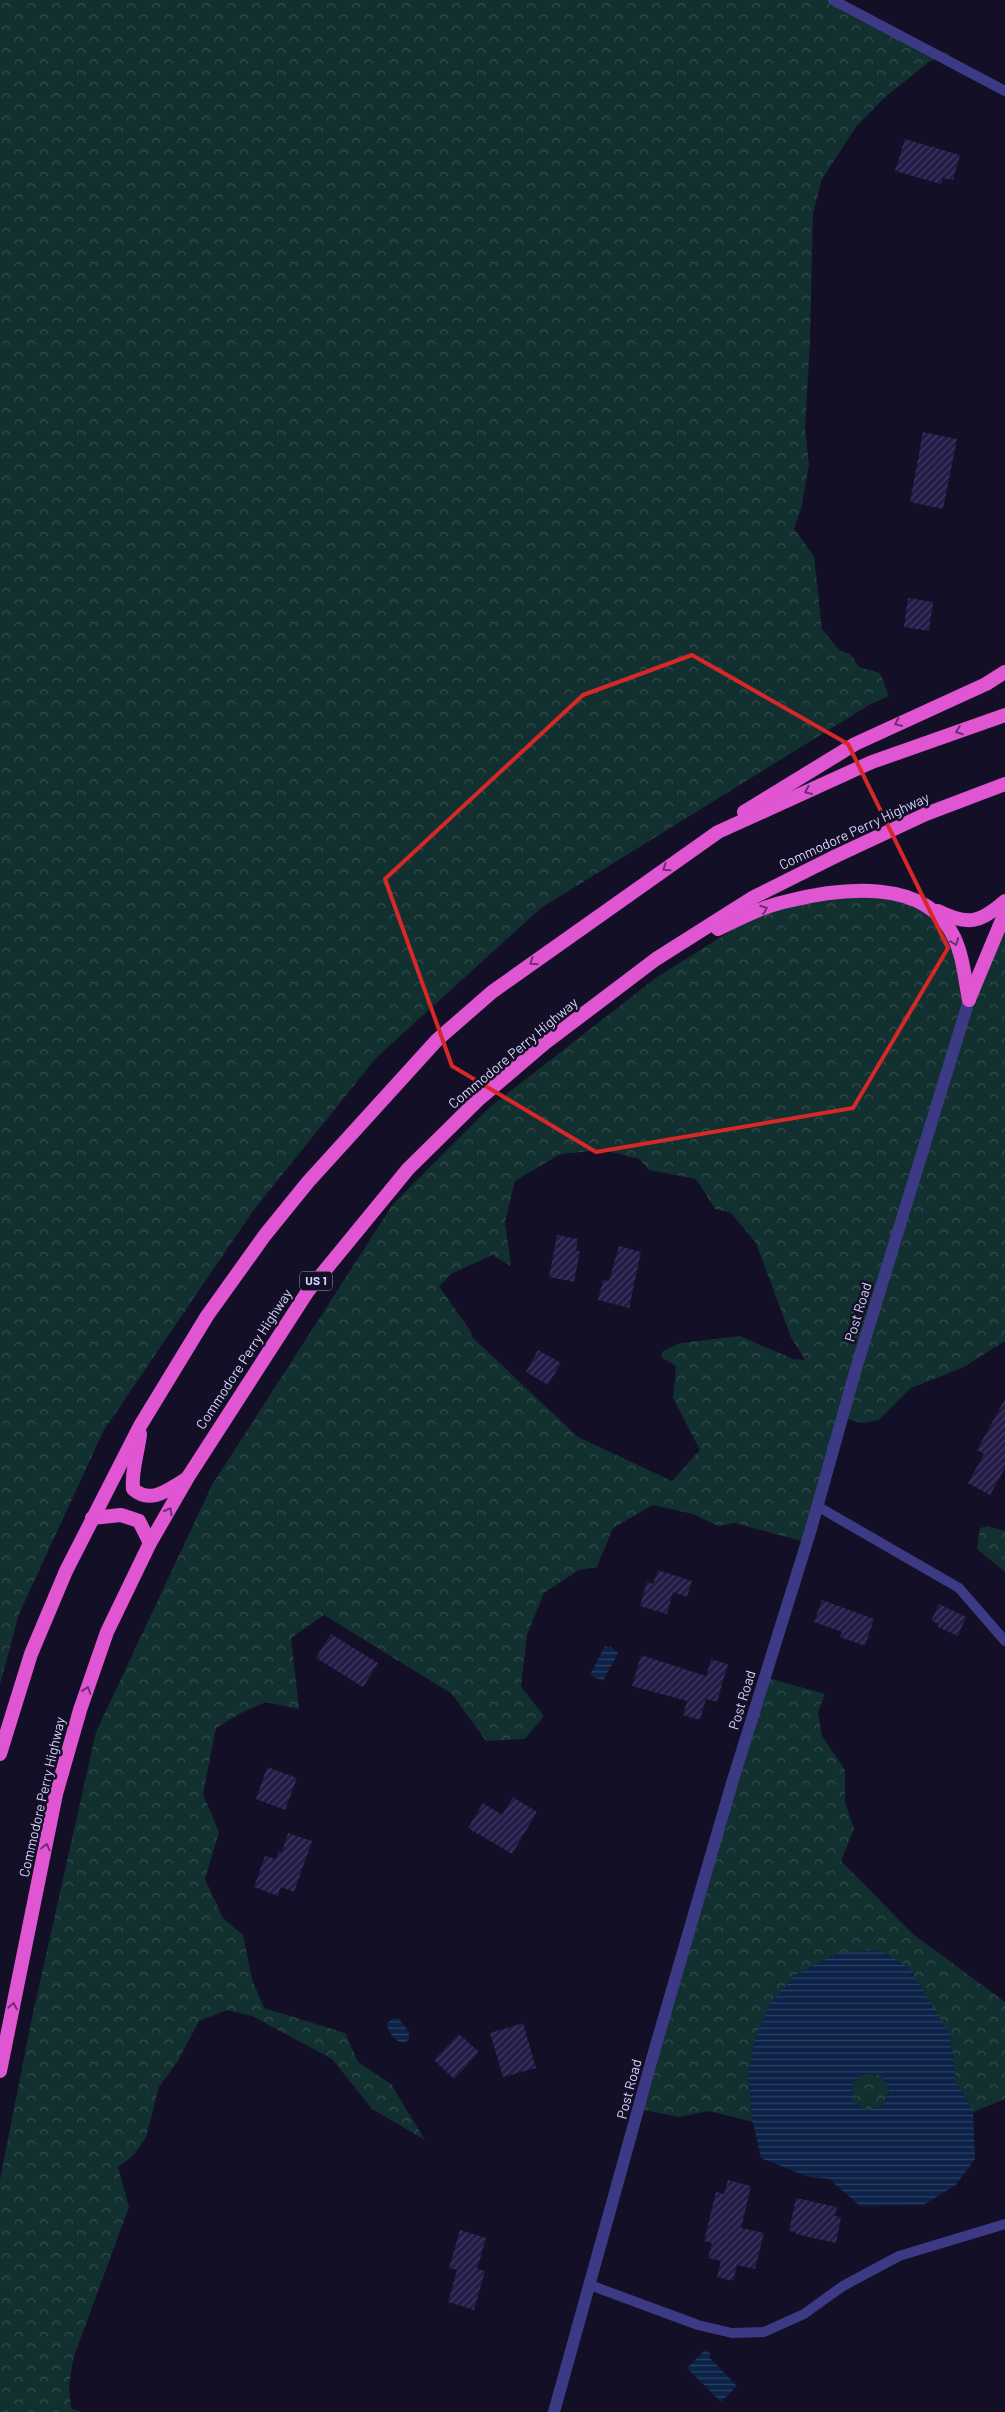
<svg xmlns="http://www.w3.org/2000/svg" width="1005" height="2412" font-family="Barlow,sans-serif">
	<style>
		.forest { fill: url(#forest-crowns); fill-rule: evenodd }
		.water { fill: url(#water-rules); fill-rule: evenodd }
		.building { fill: url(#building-hatch) }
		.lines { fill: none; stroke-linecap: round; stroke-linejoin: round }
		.service { stroke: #3d3a85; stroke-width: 10 }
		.tertiary { stroke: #3d3a85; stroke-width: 12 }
		.trunk { stroke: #e055d1; stroke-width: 14 }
		.oneway { stroke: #6f2e73 }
		.marked { fill: none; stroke: #d62828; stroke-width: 4; stroke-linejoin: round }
		.labels { text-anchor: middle; stroke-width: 5; stroke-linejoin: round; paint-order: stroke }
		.shield { fill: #130f26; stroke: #9e99be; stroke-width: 1 }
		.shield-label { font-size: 12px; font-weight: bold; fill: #d9d4ff }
		.street-label { font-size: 14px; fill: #d9d4ff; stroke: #130f26 }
	</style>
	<defs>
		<pattern id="forest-crowns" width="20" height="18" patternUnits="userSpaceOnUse" patternTransform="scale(1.25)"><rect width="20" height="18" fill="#12302f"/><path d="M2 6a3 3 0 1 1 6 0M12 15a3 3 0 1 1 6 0" fill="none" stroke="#344d4e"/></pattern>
		<pattern id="water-rules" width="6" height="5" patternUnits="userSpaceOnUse" patternTransform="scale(1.25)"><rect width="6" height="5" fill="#0c2248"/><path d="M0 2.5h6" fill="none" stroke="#2f4163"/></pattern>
		<pattern id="building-hatch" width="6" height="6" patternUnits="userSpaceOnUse" patternTransform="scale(1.25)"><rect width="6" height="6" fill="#241b47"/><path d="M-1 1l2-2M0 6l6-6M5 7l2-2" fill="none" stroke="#433b63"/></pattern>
	</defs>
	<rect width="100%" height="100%" fill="#130f26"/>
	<g class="forest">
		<polygon points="0,0 838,0 894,36 950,54 929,62 885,97 856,127 822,179 813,213 810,340 805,429 809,465 801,509 794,529 814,556 822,629 839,650 850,654 859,667 880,673 889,696 869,705 541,908 376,1058 253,1211 104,1430 19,1614 0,1684"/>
		<path d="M894 888 954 932 968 984 1005 905V1341L962 1368 911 1388 879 1420 862 1423 843 1418 805 1539 801 1541 735 1523 718 1526 693 1514 653 1505 613 1528 597 1567 579 1570 544 1593 527 1635 521 1687 544 1716 525 1739 486 1741 452 1694 324 1615 291 1638 299 1709 266 1702 241 1713 216 1728 203 1794 219 1832 205 1879 223 1918 243 1935 252 1979 264 2008 345 2033 358 2062 391 2084 425 2140 372 2109 332 2059 252 2016 227 2010 199 2021 178 2061 159 2087 146 2137 134 2155 118 2167 129 2207 74 2356 69 2384 71 2408 81 2412H0V2180L31 2022 96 1732 212 1485 393 1204 490 1107 657 977 772 905ZM603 1150 639 1159 649 1170 696 1179 715 1209 731 1213 756 1243 791 1337 805 1360 793 1359 740 1336 680 1343 663 1351 661 1357 676 1366 673 1398 700 1450 672 1481 578 1437 472 1337 471 1332 439 1286 451 1274 492 1255 511 1266 505 1222 515 1181 560 1154Z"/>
		<polygon points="988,1526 1005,1531 1005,1572 977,1549 980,1528"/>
		<polygon points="765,1677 825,1694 818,1712 822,1736 845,1770 845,1802 854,1829 841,1861 913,1934 1005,2002 1005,2099 973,2112 956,2082 950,2035 748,2076 753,2122 709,2111 679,2117 644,2110"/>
		<polygon points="864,2073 881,2075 889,2090 883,2105 867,2110 853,2101 852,2084"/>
	</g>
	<g class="water">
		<polygon points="605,1646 609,1648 610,1646 618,1653 603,1681 590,1675"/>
		<path d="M873 1950 884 1952 910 1969 950 2035 956 2082 973 2112 975 2159 956 2185 923 2205 860 2206 829 2179 809 2177 761 2158 753 2122 748 2076 755 2039 770 2003 795 1975 838 1953ZM864 2073 881 2075 889 2090 883 2105 867 2110 853 2101 852 2084Z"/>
		<path d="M393 2018 399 2019 409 2032V2039L404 2043C395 2042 388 2032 387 2024Z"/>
		<polygon points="706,2349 711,2355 709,2357 737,2386 721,2402 687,2368"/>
	</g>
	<g class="building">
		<polygon points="905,139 960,155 953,180 943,178 941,184 895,171"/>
		<polygon points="923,432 957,439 943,509 910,502"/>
		<polygon points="908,598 933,602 929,631 904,627"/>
		<polygon points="557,1235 578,1239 576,1251 580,1251 574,1282 549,1277"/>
		<polygon points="619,1246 641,1252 629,1308 598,1300 603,1280 609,1281"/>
		<polygon points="538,1350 561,1363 548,1385 526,1372"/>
		<polygon points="1005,1399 1005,1468 990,1495 968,1483 984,1454 977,1450"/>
		<polygon points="658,1570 692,1581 687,1597 673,1592 667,1614 640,1606 647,1582 653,1584"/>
		<polygon points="822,1600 874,1619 865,1646 840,1637 842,1632 814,1622"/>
		<polygon points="939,1604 966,1617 958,1636 938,1627 939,1624 931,1621"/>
		<polygon points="331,1634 378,1663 363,1687 316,1658"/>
		<polygon points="641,1655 706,1676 711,1659 728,1664 717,1702 706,1699 700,1720 683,1715 687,1701 632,1686"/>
		<polygon points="267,1767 297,1778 285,1810 256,1799"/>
		<polygon points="513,1797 537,1812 512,1854 468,1828 483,1803 502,1815"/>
		<polygon points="288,1833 312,1841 294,1892 281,1887 278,1896 254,1887 265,1856 276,1859 279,1851 282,1852"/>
		<polygon points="523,2023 536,2068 503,2077 490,2033"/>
		<polygon points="459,2034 479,2052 454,2079 434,2060"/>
		<polygon points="728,2180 751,2186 741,2228 764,2233 755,2269 737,2265 733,2281 717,2277 721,2261 708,2258 712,2243 704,2241 716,2192 724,2194"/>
		<polygon points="796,2198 837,2207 835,2216 841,2217 836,2243 796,2234 796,2232 789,2231"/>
		<polygon points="460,2230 486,2238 477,2269 485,2271 474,2310 448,2302 457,2270 449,2268"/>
	</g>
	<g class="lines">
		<g class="service">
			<polyline points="833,0 1005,91"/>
			<polyline points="817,1506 959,1588 1005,1641"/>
			<polyline points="590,2285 698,2325 732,2333 764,2332 804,2314 843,2286 899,2256 1005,2224"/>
		</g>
		<polyline class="tertiary" points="554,2412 654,2052 732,1783 811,1529 855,1372 969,1000"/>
		<g class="trunk">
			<polyline points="744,812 855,744 986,684 1005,672"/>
			<path d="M938 911C968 926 980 923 1005 901"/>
			<path d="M718 929C740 918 764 906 788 901 840 888 926 877 954 937 963 956 965 979 969 1000"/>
			<polyline points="969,999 1005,913"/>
			<path d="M140 1434C138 1453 131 1471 133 1489 151 1505 169 1489 186 1479"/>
			<polyline points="92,1518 121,1515 139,1521 150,1543"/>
			<polyline points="0,1754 31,1654 66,1571 140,1426 207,1316 265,1235 308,1182 437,1040 492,992 718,832 872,762 1005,715"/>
			<polyline points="0,2071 56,1794 80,1710 107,1632 150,1543 188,1477 308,1291 408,1169 478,1100 545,1043 656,959 754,897 836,856 926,814 1005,784"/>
		</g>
	</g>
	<defs><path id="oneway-chevron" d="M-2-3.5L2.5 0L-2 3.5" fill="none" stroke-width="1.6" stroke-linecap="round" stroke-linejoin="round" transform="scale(1.25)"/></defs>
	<g class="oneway">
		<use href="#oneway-chevron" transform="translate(898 723) rotate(155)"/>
		<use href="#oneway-chevron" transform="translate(959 731) rotate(160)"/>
		<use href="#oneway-chevron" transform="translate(808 791) rotate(156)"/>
		<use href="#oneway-chevron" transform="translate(666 868) rotate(145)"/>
		<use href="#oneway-chevron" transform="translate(764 909) rotate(-20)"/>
		<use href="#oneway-chevron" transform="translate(955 942) rotate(69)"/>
		<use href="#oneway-chevron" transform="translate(533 962) rotate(145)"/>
		<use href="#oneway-chevron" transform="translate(169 1511) rotate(-60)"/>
		<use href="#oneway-chevron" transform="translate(87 1690) rotate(-71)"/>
		<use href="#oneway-chevron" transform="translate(46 1847) rotate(-78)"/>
		<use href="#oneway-chevron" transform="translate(13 2006) rotate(-79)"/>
	</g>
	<path class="marked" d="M692 655 848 744 948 948 853 1108 596 1152 452 1066 385 879 583 695Z"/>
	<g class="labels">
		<rect class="shield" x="300" y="1271.5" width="32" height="19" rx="4"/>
		<g class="shield-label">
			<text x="316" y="1285">US 1</text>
		</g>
		<g class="street-label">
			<text transform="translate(854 831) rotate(-25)" y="5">Commodore Perry Highway</text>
			<text transform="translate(513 1053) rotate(-40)" y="5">Commodore Perry Highway</text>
			<text transform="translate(858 1312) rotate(-73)" y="5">Post Road</text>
			<text transform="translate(244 1359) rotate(-57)" y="5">Commodore Perry Highway</text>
			<text transform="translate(742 1700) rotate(-73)" y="5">Post Road</text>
			<text transform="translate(42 1797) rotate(-77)" y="5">Commodore Perry Highway</text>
			<text transform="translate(629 2089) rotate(-75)" y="5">Post Road</text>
		</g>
	</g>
</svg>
